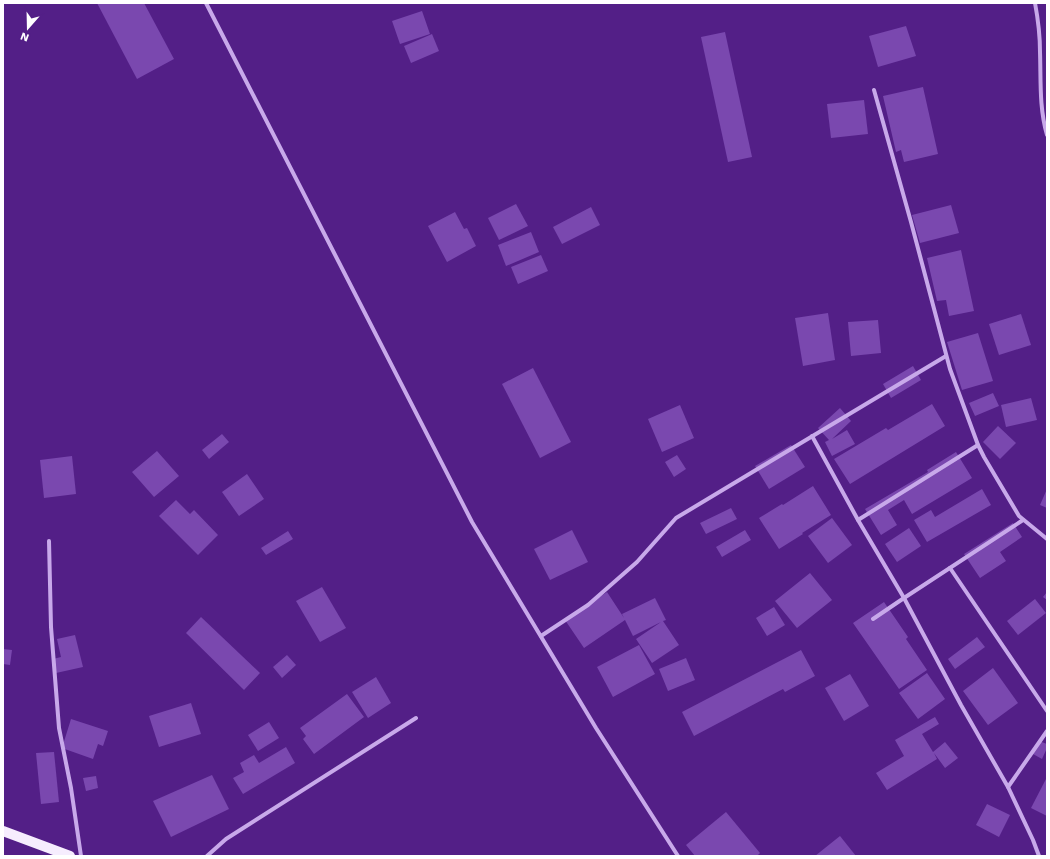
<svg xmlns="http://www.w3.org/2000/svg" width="1050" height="859" font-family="'Work Sans',sans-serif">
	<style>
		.building { fill: #7a48af }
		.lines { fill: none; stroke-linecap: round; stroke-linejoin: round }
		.street { stroke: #c8a9ea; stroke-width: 4 }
		.primary { stroke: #f6edfe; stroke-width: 10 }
	</style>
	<rect width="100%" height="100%" fill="#531f87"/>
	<g class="building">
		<polygon points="97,3 144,3 174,59 137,79"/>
		<polygon points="422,11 430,34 400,44 392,21"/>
		<polygon points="906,26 916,56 878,67 869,36"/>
		<polygon points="725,32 752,157 728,162 701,37"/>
		<polygon points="432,34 439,51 411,63 404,46"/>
		<polygon points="923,87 938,154 904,162 901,150 896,152 883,96"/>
		<polygon points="864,100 868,134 831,138 827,104"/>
		<polygon points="516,204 528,226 499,240 488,218"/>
		<polygon points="951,205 959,233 920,243 912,215"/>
		<polygon points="591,207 600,225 562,244 553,227"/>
		<polygon points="455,212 464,229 467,228 476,246 447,262 428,226"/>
		<polygon points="531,232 539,252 506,266 498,245"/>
		<polygon points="961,250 974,311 949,316 946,300 937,301 927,258"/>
		<polygon points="541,255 548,271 518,284 511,267"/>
		<polygon points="828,313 835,360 803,366 795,318"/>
		<polygon points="1021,314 1031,345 999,355 989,324"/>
		<polygon points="878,320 881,353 851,356 848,322"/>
		<polygon points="978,333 993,381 962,390 947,342"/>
		<polygon points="913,366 921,380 891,398 883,384"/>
		<polygon points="533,368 571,442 540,458 502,384"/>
		<polygon points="993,393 999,406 975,416 969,403"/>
		<polygon points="1031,398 1037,420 1006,427 1001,405"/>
		<polygon points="932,404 945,426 850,484 834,459 886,428 888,430"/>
		<polygon points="680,405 694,438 662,452 648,419"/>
		<polygon points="840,408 851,421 832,439 847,430 855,444 832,456 825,442 829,440 818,428"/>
		<polygon points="998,426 1016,443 1000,459 983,442"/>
		<polygon points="222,434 229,442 209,459 202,450"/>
		<polygon points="791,445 805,467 769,489 755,466"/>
		<polygon points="157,451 179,476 154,497 132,472"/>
		<polygon points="956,452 972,478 912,514 904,500 888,510 897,525 881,535 865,509 928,472 927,470"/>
		<polygon points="677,455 686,469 674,477 665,462"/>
		<polygon points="72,456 76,494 44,498 40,460"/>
		<polygon points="247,474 264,499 239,516 222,492"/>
		<polygon points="813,486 831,515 802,533 803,534 779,549 759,518 782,504 783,505"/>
		<polygon points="982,489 991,505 927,542 914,520 931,510 935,517"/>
		<polygon points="1047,489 1047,508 1040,505"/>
		<polygon points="176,500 190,514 194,510 218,535 198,555 159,516"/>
		<polygon points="731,508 737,519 706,534 700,523"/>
		<polygon points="832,518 852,545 828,563 808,536"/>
		<polygon points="1013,523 1022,537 1000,552 1006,561 980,578 964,554"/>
		<polygon points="909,528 921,546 897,562 885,544"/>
		<polygon points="572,530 588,562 550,580 534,549"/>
		<polygon points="745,530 751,540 722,557 716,547"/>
		<polygon points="288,531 293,539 266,555 261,548"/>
		<polygon points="810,573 832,600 797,628 775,601"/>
		<polygon points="322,587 346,628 320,642 296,601"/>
		<polygon points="607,592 624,618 622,614 655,598 666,620 663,621 679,645 652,663 636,639 661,622 633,636 625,620 584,648 565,620"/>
		<polygon points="1047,592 1047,600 1043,597"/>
		<polygon points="1035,599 1046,613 1018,635 1007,621"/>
		<polygon points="884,602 908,637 906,639 927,670 899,689 853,623"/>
		<polygon points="774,607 785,625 767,636 756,618"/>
		<polygon points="201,617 260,673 244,690 186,633"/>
		<polygon points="75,635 83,667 56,673 53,659 61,657 57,639"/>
		<polygon points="977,637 985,647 955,669 948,659"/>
		<polygon points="639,645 655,674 613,697 597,667"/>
		<polygon points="3,649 12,650 10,665 3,664"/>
		<polygon points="801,650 815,676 785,692 783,689 694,736 682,712"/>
		<polygon points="287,655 296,665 282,678 273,667"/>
		<polygon points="686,658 695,680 668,691 659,669"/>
		<polygon points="993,668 1018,703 988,725 963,691"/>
		<polygon points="927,673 945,699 918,719 899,693"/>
		<polygon points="850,674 869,706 844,721 825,688"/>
		<polygon points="376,677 391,703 368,718 352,692"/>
		<polygon points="347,694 364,717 314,754 303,739 306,736 300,728"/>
		<polygon points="191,703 201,734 159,747 149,716"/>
		<polygon points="935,717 939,724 922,734 933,752 945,742 958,758 945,768 934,753 937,759 887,790 876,773 904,756 895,740"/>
		<polygon points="71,719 108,731 103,746 98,744 93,759 62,748"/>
		<polygon points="269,722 279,738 258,751 248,735"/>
		<polygon points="1039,741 1047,744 1047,748 1042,759 1033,754"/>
		<polygon points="286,747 295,763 243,794 233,778 244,772 240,763 254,755 259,763"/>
		<polygon points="54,752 59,802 41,804 36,753"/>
		<polygon points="212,775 229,809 171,837 153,801"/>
		<polygon points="96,776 98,788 86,791 83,778"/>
		<polygon points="1046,779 1047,779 1047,816 1031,808"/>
		<polygon points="987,804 1010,815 999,837 976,825"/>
		<polygon points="726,812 760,853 757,856 695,856 686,845"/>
		<polygon points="840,836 856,856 815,856"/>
	</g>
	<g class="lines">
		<g class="street">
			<polyline points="206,3 472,522 596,728 678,856"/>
			<path d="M1035 3C1038 19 1040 36 1040 52 1041 81 1039 107 1047 135"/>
			<polyline points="874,90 911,222 950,369 978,445 984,457 1019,516 1047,539"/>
			<polyline points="812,436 858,520 904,598 961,705 1008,787 1033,840 1039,856"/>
			<polyline points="858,520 978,445"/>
			<polyline points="49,541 51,627 59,728 71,788 81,856"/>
			<polyline points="950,568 1047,711"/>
			<polyline points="873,619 904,598 1023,520"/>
			<polyline points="541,636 588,605 637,562 676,518 946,356"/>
			<polyline points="1008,787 1047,731"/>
			<polyline points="207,856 226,839 416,718"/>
		</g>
		<polyline class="primary" points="3,831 70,856"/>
	</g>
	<rect width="1050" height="859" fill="none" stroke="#ffffff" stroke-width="8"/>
	<g transform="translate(28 28) rotate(200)" stroke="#531f87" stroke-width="3" paint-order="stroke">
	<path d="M0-3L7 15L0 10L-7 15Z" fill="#ffffff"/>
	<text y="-6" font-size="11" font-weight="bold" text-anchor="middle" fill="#ffffff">N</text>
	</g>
</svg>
